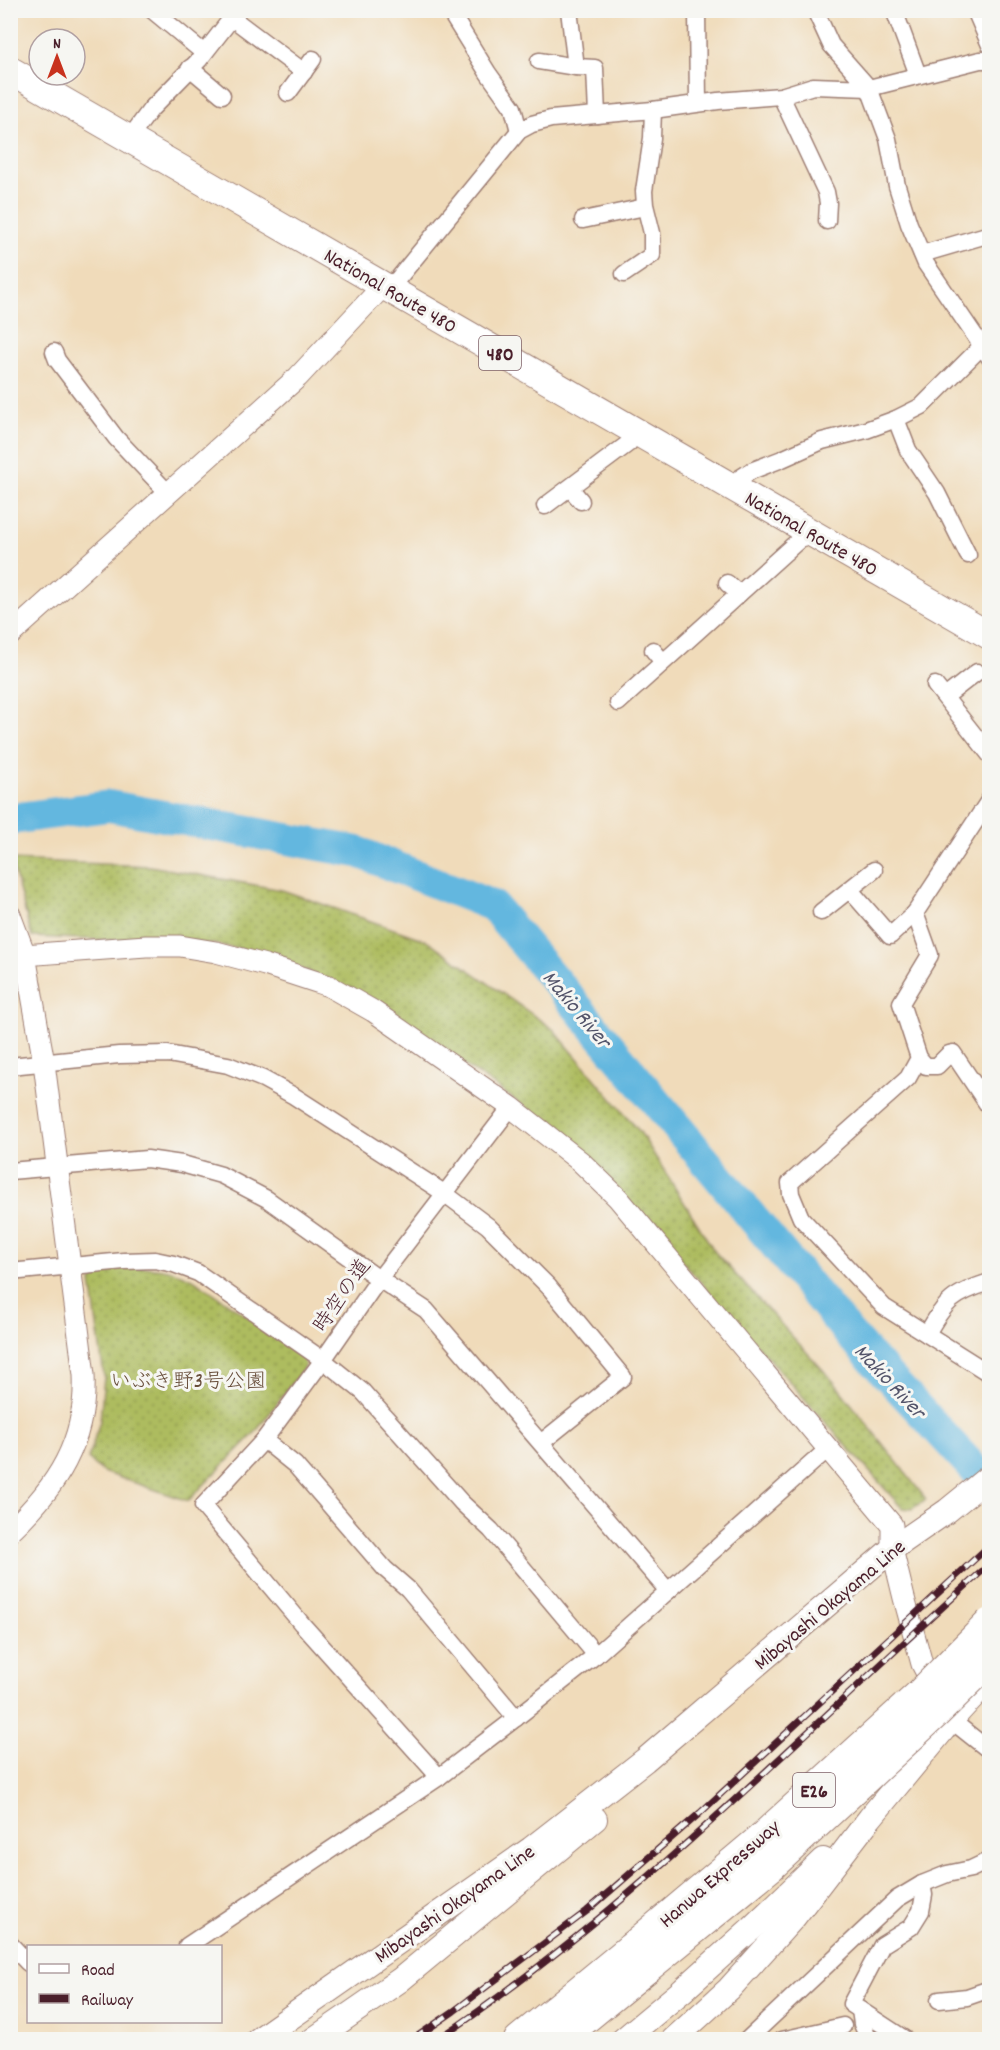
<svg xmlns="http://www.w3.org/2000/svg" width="1000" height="2050" font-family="Dekko,'Klee One',sans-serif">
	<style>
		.grass { fill: url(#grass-dots); stroke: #7c6e45; stroke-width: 1.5 }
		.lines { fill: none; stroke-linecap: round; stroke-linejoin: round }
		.river { stroke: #64b7df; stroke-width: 32 }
		.minor-casing { stroke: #9d7d72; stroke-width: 19 }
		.tertiary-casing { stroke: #9d7d72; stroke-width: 23 }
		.secondary-casing { stroke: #9d7d72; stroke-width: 26 }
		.trunk-casing { stroke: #9d7d72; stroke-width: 29 }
		.motorway-casing { stroke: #9d7d72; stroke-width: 32 }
		.minor { stroke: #fff; stroke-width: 16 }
		.tertiary { stroke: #fff; stroke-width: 21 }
		.secondary { stroke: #fff; stroke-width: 24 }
		.trunk { stroke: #fff; stroke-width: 27 }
		.motorway { stroke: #fff; stroke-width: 30 }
		.rail-casing { stroke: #4a1f2b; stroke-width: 7 }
		.rail { stroke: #f6f6f2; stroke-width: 4.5; stroke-dasharray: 14; stroke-linecap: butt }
		.motorway-bridge-casing { stroke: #9d7d72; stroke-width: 32; stroke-linecap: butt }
		.motorway-bridge { stroke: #fff; stroke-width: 30 }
		.labels { text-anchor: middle; stroke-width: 6; stroke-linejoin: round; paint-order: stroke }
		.shield { fill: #f6f6f2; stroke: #7e6067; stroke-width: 1.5 }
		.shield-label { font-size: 20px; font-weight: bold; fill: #4a1f2b }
		.street-label { font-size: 21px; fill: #4a1f2b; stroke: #f6f6f2 }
		.park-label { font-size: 21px; fill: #684e3b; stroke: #f6f6f2 }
		.water-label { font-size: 22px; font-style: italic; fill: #53546a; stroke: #f6f6f2 }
	</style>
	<defs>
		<pattern id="grass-dots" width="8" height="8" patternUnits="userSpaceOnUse" patternTransform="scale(1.5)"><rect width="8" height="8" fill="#adbc5f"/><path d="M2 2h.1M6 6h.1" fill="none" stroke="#8f984f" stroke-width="1.8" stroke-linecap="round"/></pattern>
	</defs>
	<rect width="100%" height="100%" fill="#f6f6f2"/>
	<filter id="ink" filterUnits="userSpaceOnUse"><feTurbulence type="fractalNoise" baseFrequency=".0167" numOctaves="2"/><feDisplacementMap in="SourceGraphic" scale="12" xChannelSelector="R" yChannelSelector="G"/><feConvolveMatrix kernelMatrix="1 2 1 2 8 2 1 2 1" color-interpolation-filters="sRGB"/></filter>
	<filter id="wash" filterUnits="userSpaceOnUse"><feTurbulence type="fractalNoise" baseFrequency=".008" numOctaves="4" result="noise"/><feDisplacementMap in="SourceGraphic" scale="24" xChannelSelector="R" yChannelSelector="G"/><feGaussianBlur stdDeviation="1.35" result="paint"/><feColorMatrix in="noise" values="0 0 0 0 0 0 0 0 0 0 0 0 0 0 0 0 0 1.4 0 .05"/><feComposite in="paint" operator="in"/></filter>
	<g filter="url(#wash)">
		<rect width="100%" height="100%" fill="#f0dbba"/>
		<g class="grass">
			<polygon points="11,860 150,866 282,890 428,941 553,1029 640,1132 715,1252 834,1382 926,1499 912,1509 902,1508 622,1194 560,1131 453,1057 353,993 275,956 214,944 32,937"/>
			<path d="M137 1267C158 1267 174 1270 193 1279L304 1356 305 1366 254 1434 188 1501 103 1472 88 1459 100 1421 104 1377 91 1282 99 1271Z"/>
		</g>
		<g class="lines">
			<polyline class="river" points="10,819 109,806 358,852 493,906 851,1336 990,1486"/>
		</g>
	</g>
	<g filter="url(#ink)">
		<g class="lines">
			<g class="minor-casing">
				<g id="minor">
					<polyline points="152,10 204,53"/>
					<polyline points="449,10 488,73 513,108 519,131"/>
					<polyline points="569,10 576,67"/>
					<polyline points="697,10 698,103"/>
					<polyline points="815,10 831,45 869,88 888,139 897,186 909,224 926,264 990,358"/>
					<polyline points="894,10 918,75"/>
					<polyline points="975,10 990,45"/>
					<polyline points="232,18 304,72"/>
					<polyline points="539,61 576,67 595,68 597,115"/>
					<polyline points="190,68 222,95"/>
					<polyline points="288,93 313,59"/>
					<polyline points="781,96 826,192 828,203 827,221"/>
					<polyline points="129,139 151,109 199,60 238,10"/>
					<polyline points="583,220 645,207"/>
					<polyline points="922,254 990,234"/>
					<polyline points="624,274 652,255 652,233 645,205 644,191 652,138 653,110"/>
					<polyline points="383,286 397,280 519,131 532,124 551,119 653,110 718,101 781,96 813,86 869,88 980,60 990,60"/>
					<polyline points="54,352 57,360 116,438 169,494"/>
					<polyline points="896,419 908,450 937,493 968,555"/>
					<polyline points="729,485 751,471 782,459 822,441 866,430 896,419 922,406 989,339"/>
					<polyline points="570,488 581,501"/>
					<polyline points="545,506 629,443 636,432"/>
					<polyline points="727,583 739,594"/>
					<polyline points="653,650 663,662"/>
					<polyline points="935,685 990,755"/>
					<polyline points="945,697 977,672"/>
					<polyline points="618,703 799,540 806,530"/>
					<polyline points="990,799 915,913 930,955 901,1003 919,1058 908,1078 790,1183 791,1194 801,1218 884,1307 990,1374"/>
					<polyline points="850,890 890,936 915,913"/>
					<polyline points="821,912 874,870"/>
					<polyline points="919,1058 926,1066 937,1066 949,1054 953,1053 990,1108"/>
					<polyline points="10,1066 119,1055 168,1054 228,1065 263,1079 294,1096 444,1193 488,1226 549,1287 623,1377 542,1442"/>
					<polyline points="10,1171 147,1159 182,1164 221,1175 267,1199 379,1279 426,1310 668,1591"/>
					<polyline points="10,1272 124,1261 155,1260 174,1264 198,1273 323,1360 363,1392 462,1503 491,1530 596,1655"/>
					<path d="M927 1334C945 1301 954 1293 990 1282"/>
					<polyline points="264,1440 295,1465 385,1569 408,1589 516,1718"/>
					<polyline points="951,1720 990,1751"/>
					<polyline points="439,1777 302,1624 203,1506 264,1440 323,1360 379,1279 511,1107"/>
					<polyline points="10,1944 28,1963"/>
					<polyline points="187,1946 439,1777 516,1718 596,1655 829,1448"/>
					<polyline points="939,2000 967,1997 990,1989"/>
					<polyline points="860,2010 862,2024 869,2040"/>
					<polyline points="747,2040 897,1899 922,1884 947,1874 971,1869 990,1860"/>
					<polyline points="782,2040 843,2026"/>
					<polyline points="906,2040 851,2004 882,1945 911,1927 921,1911 924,1895 922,1884"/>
				</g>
			</g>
			<g class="tertiary-casing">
				<g id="tertiary">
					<polyline points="10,635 298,377 383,286"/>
					<path d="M10 915 25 955 44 1063 84 1375C87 1441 57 1487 10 1531"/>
					<polyline points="10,956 146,946 180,946 216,952 265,965 329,986 373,1011 511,1107 581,1162 618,1198 892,1525 892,1549 904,1598 922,1664 937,1693"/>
				</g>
			</g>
			<g class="secondary-casing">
				<g id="secondary">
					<polyline points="258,2040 531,1849 645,1760 892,1549 947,1511 990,1476"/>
					<polyline points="313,2040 400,1980 595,1819"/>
					<polyline points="623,2040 682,1991 752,1928 823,1860"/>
					<polyline points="673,2040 729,1989 794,1917 870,1818 951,1720 976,1693"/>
				</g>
			</g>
			<g class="trunk-casing">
				<polyline id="trunk" points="10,70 990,636"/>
			</g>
			<g class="motorway-casing">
				<g id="motorway">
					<polyline points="519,2040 631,1948"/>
					<polyline points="559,2040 647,1968"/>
				</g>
			</g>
			<use href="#minor" class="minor"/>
			<use href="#tertiary" class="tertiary"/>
			<use href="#secondary" class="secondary"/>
			<use href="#trunk" class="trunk"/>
			<use href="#motorway" class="motorway"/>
			<g class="rail-casing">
				<g id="rail">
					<polyline points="412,2040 454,2011 587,1911 700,1813 990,1545"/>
					<path d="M437 2040C640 1904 809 1726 990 1564"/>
				</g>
			</g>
			<use href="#rail" class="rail"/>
			<g class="motorway-bridge-casing">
				<g id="motorway-bridge">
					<polyline points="631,1948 757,1842 921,1693 990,1623"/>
					<polyline points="647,1968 770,1867 936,1713 990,1660"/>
				</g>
			</g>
			<use href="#motorway-bridge" class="motorway-bridge"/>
		</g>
	</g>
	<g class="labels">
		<g class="shield">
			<rect x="479" y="336" width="42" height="34" rx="4.5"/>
			<rect x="793" y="1773" width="42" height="34" rx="4.5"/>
		</g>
		<g class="shield-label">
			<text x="500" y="360">480</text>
			<text x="814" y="1797">E26</text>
		</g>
		<g class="street-label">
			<text transform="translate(391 290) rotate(30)" y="7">National Route 480</text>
			<text transform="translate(812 533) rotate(30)" y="7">National Route 480</text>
			<text transform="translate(341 1295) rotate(-55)" y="7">時空の道</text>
			<text transform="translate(829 1604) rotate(-40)" y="7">Mibayashi Okayama Line</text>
			<text transform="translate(719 1873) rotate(-41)" y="7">Hanwa Expressway</text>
			<text transform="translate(454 1903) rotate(-35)" y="7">Mibayashi Okayama Line</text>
		</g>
		<g class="park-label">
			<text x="188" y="1387">いぶき野3号公園</text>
		</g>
		<g class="water-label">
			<text transform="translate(578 1008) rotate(50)" y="8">Makio River</text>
			<text transform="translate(891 1380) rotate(47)" y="8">Makio River</text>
		</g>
	</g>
	<rect width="1000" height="2050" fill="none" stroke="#f6f6f2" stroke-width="36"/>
	<rect x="27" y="1945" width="195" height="78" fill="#f6f6f2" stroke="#b1a0a2" stroke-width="1.5"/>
	<rect x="39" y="1964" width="30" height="9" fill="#ffffff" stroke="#b1a0a2" stroke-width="1.5"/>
	<text x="81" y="1975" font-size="18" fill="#4a1f2b">Road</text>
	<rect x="39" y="1994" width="30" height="9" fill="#4a1f2b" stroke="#b1a0a2" stroke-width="1.5"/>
	<text x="81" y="2005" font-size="18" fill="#4a1f2b">Railway</text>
	<g transform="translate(57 57)"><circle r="28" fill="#f6f6f2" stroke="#b1a0a2" stroke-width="1.5"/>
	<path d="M0-4.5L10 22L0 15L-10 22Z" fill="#c8321e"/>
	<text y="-9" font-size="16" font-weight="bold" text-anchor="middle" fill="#4a1f2b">N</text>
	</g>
</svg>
